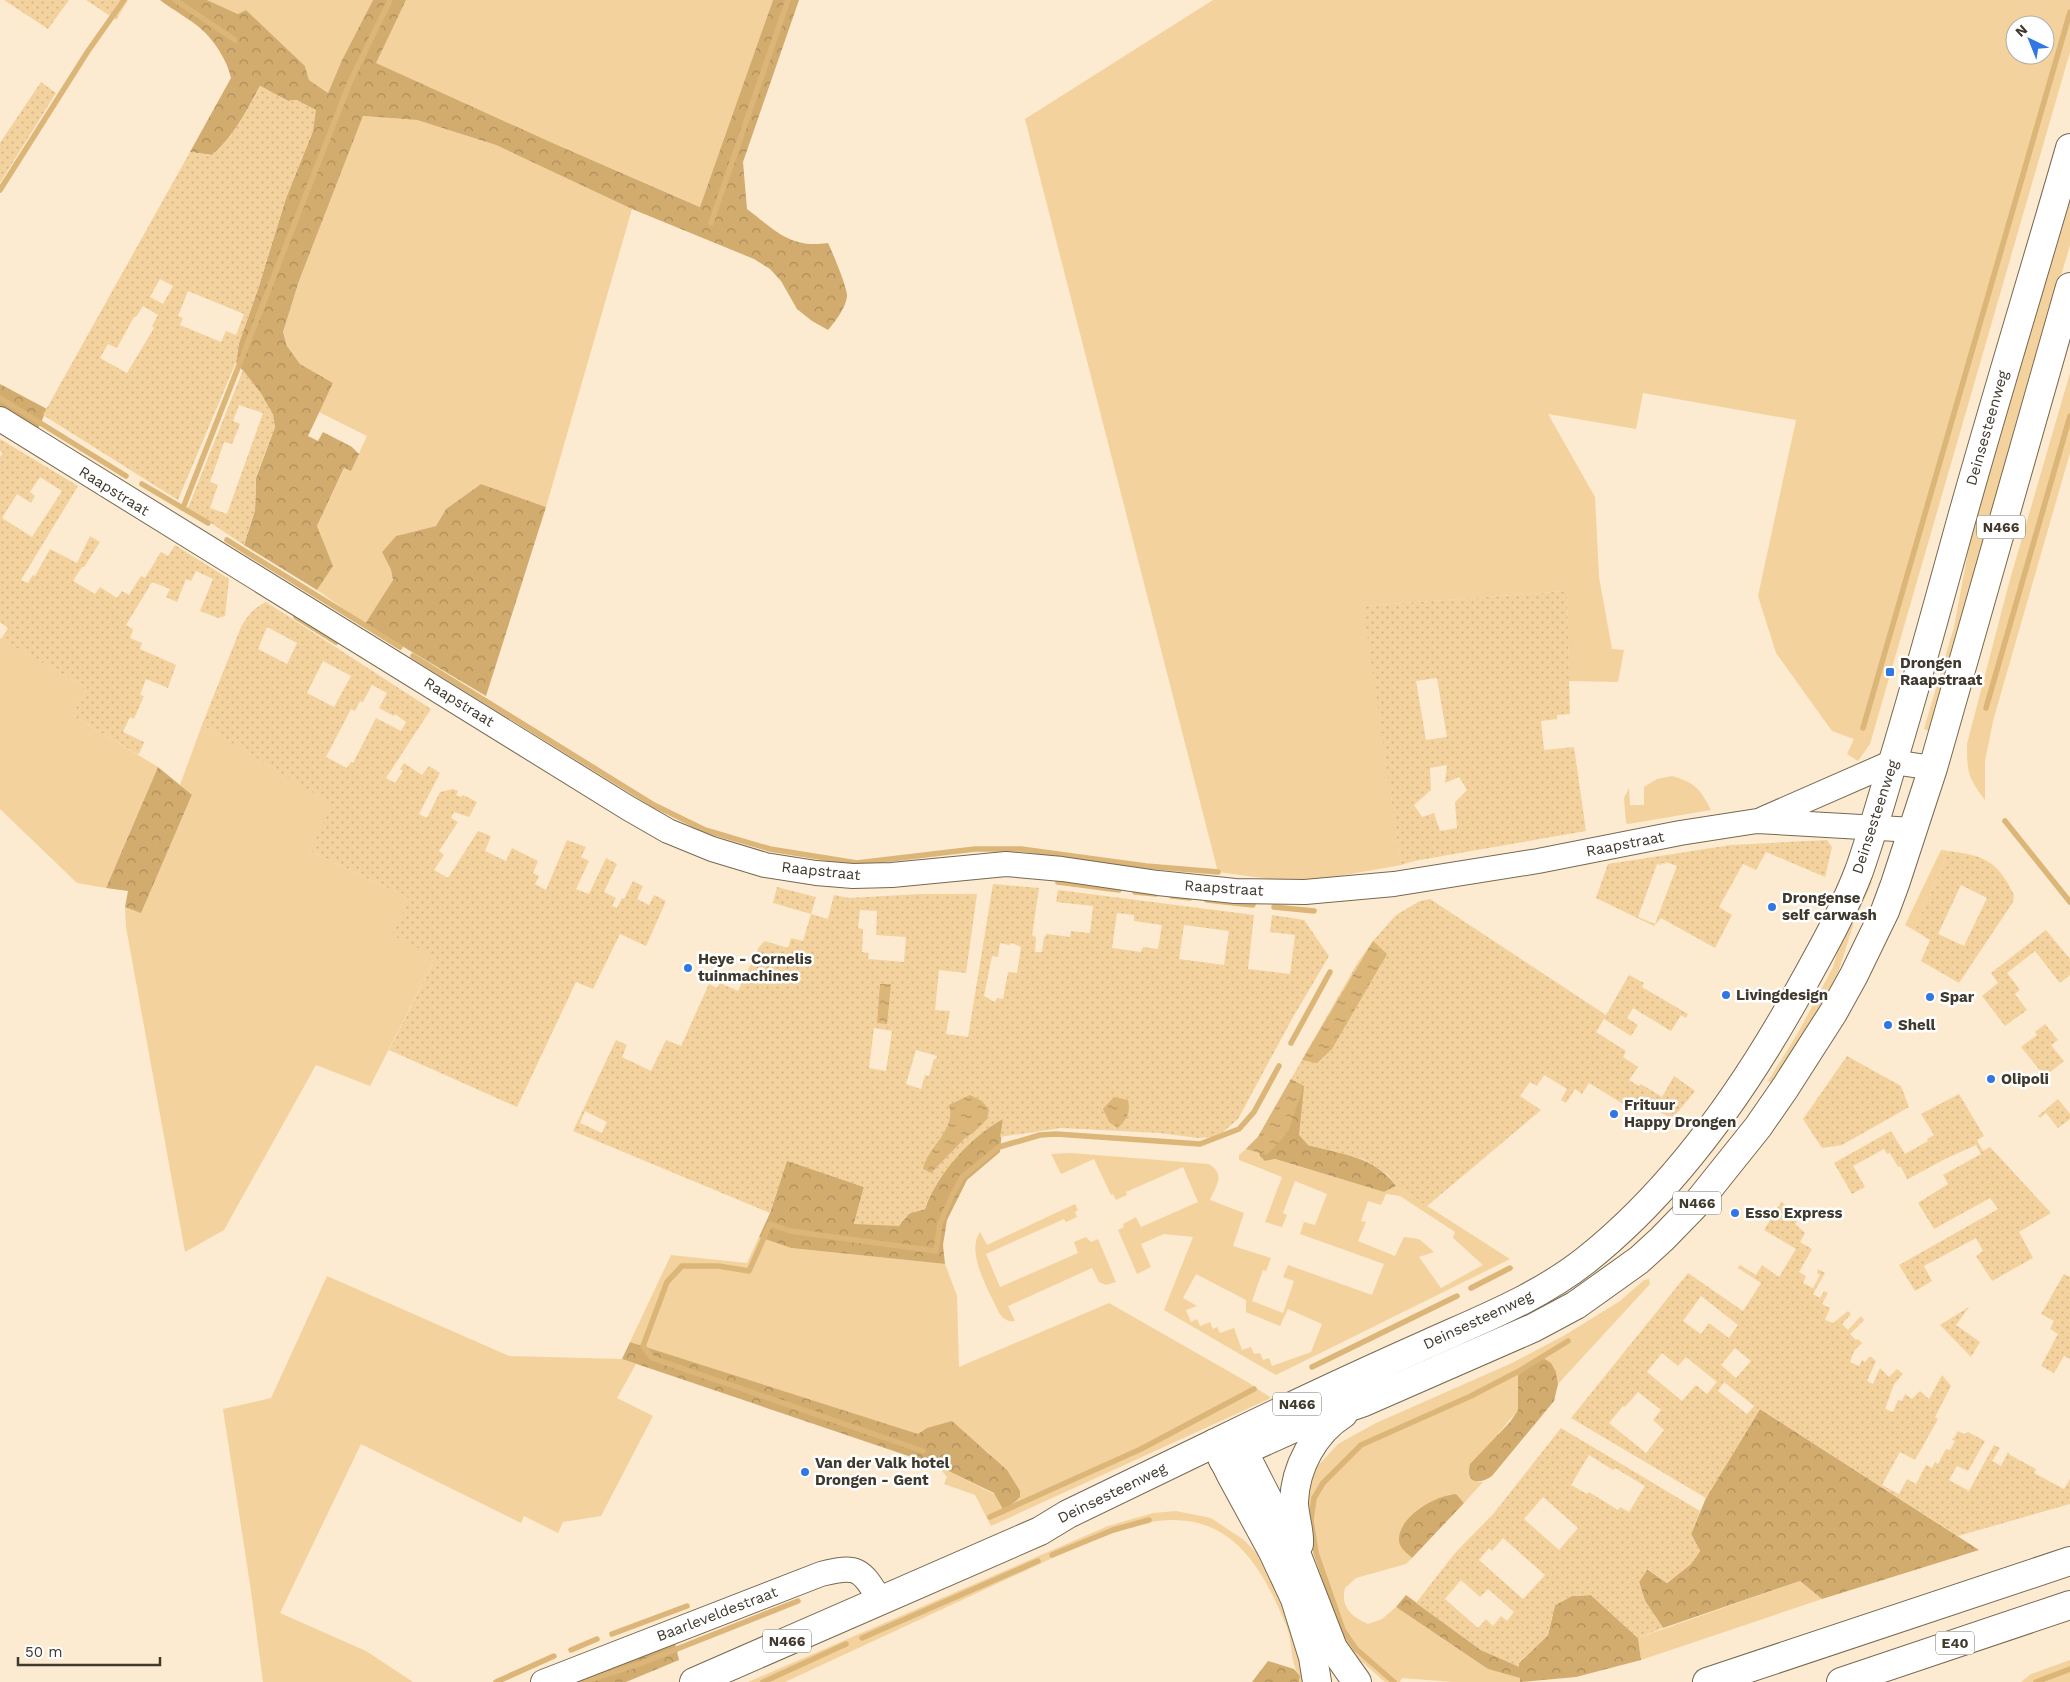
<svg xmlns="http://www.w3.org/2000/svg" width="2070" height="1682" font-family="'Work Sans',sans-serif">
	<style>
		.grass { fill: #f3d29e; fill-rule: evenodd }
		.forest { fill: url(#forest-crowns) }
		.park { fill: url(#park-dots); fill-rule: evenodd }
		.water { fill: url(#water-ripples) }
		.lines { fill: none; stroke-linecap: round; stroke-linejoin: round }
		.stream { stroke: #dcb578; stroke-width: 5.5 }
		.secondary-casing { stroke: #776850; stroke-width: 26 }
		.primary-casing { stroke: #776850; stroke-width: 30 }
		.highway-casing { stroke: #776850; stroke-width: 30 }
		.secondary { stroke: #fff; stroke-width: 24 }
		.primary { stroke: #fff; stroke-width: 28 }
		.highway { stroke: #fff; stroke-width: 28 }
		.poi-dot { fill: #3077e4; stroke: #fff; stroke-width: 2 }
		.labels { text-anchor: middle; stroke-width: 5; stroke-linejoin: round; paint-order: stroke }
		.shield { fill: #fff; stroke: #79746d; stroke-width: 1 }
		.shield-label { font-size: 14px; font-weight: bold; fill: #3f392e }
		.street-label { font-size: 15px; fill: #3f392e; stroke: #fff }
		.poi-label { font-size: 15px; font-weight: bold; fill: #3f392e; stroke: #fff; text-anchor: start }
	</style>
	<defs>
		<pattern id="forest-crowns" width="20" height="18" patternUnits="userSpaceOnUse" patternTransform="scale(1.25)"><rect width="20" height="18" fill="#d2ac6e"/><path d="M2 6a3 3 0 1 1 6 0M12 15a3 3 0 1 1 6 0" fill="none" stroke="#ac8d5b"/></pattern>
		<pattern id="park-dots" width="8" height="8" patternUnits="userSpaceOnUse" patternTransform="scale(1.25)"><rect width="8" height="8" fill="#f3d29e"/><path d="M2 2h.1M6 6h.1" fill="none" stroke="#d1b588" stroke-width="1.8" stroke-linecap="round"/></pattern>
		<pattern id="water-ripples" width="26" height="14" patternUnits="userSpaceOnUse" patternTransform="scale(1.25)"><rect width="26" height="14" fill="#dcb578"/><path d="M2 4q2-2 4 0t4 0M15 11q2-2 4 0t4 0" fill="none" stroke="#b49463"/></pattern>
	</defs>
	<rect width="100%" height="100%" fill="#fcebd0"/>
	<g class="grass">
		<polygon points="207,0 373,0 342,60 328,93 309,80 305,66 246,10 238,14"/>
		<polygon points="406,0 773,0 701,207 555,144 375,63"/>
		<path d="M1213 0H2070V52L1870 744 1858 761 1847 754 1854 739 1832 731 1776 653 1758 596 1796 420 1643 393 1636 429 1548 414 1595 497 1599 577 1612 649 1624 650 1618 682 1569 681 1567 591 1364 606 1401 865 1317 880 1286 881 1218 872 1025 119ZM2015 25H2045V55H2015Z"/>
		<polygon points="363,116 417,120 496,145 632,209 546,507 481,484 446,509 436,526 396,536 382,552 391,570 393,580 365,624 317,590 332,566 317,526 345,467 351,470 367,436 319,412 333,383 300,364 287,346 283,332 299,281"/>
		<polygon points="2070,181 2070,245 1929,731 1924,729 1954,627 1975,515"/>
		<path d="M2070 373V453L1993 721 1985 761V800C1968 777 1967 773 1967 744L2009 583Z"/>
		<polygon points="0,638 87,688 72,715 158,767 106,888 77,883 0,809"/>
		<polygon points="202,725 333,804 310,851 410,899 436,957 370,1086 316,1065 224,1230 185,1252 126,927 125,907 141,912 192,796 180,785"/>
		<path d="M1672 776C1696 783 1700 789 1711 810L1628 824 1626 823 1624 798 1629 788 1630 805H1644V787L1657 779Z"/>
		<polygon points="1941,850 1949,851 1914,930 1905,925"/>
		<polygon points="1866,879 1872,882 1854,922 1839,970 1826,997 1773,1084 1768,1081 1798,1033 1833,967 1842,935"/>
		<path d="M1259 1148 1265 1161 1274 1159 1384 1192 1396 1186 1510 1259 1276 1375 1164 1310 1193 1237 1164 1234 1141 1244 1151 1267 1137 1274 1118 1230 1124 1227 1123 1224 1136 1217 1141 1227 1198 1202 1183 1167 1126 1192 1127 1195 1116 1200 1113 1194 1111 1195 1094 1159 1061 1174 1051 1154 1071 1153 1209 1164C1226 1175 1216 1185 1210 1200L1244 1213 1233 1246 1271 1258 1266 1271 1263 1270 1252 1301 1283 1313 1294 1281 1283 1277 1288 1265 1372 1295 1384 1264 1300 1234 1304 1222 1315 1225 1327 1194 1295 1181 1283 1213 1287 1215 1282 1227 1265 1222 1282 1177 1239 1160V1155L1246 1149ZM1386 1194 1400 1196 1455 1232 1453 1238 1483 1265 1441 1288 1419 1257 1434 1252 1419 1239 1404 1237 1395 1256 1358 1241 1366 1222 1361 1221 1368 1201 1381 1205ZM1196 1274 1246 1300V1312L1280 1326 1288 1309 1322 1324 1311 1352 1272 1366 1269 1358 1263 1360 1260 1353 1254 1354 1251 1347 1242 1350 1234 1328 1220 1333 1217 1327 1213 1329 1210 1322 1200 1326 1197 1319 1191 1322 1186 1310 1197 1306 1183 1298Z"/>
		<path d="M1075 1204 1078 1210 1075 1212 1077 1217 1066 1222 1064 1219 986 1254 1000 1287 1078 1253 1074 1242 1086 1237 1091 1242 1098 1239 1116 1282 1106 1285 1099 1282 1092 1268 1008 1306 1015 1321C1007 1322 1004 1319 999 1313 990 1292 965 1253 980 1232L987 1245Z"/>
		<polygon points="759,1237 791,1248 945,1264 957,1296 959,1367 1109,1303 1249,1383 1271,1398 991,1526 975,1495 944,1484 947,1477 938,1466 994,1494 989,1453 972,1440 927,1428 918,1435 630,1342 671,1255 747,1263"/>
		<polygon points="327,1276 509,1356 622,1359 636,1364 617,1398 653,1416 601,1516 563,1522 558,1533 524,1516 521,1523 361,1444 280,1613 366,1651 413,1682 263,1682 251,1591 223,1409 271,1398"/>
		<path d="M1649 1279 1650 1284 1558 1384 1556 1372 1518 1375V1410L1498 1434 1477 1482H1483L1464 1503 1455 1494 1447 1495 1402 1548 1412 1558 1406 1564 1356 1578 1345 1588C1340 1607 1352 1617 1368 1624L1382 1619 1396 1607 1488 1669 1521 1678 1520 1682H1453L1402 1678 1400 1682H1385L1361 1661 1346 1640 1329 1602 1305 1519V1502L1315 1469 1338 1444 1376 1423 1512 1363 1565 1335 1620 1301 1644 1280Z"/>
		<path d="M1176 1511 1211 1518 1244 1540 1262 1559 1274 1579 1307 1682H1299L1300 1676C1290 1665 1293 1642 1286 1625 1262 1567 1231 1512 1158 1521 1133 1524 1109 1535 1085 1543L785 1682H748L1108 1526 1153 1513Z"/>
		<polygon points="1800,1581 1822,1599 1641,1660 1638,1638"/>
		<polygon points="2070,1660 2070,1682 2021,1682 2031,1674"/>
	</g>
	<g class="forest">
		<path d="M160 0H207L238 14 246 10 305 66 309 80 328 93 342 60 373 0H406L376 63 555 144 700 207 773 0H799L743 162 747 209C775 230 790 249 828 243 832 251 847 287 847 295 847 306 835 322 828 330L812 321 797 309 781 281 770 269 754 259 632 209 496 145 417 120 363 116 299 281 283 332 287 346 300 364 333 383 308 436 318 441 323 432 352 447 359 454 351 471 344 468 317 526 333 566 317 590 244 545 255 510 256 478 275 427 262 395 236 362 239 343 258 289 286 198 313 131 297 100 288 101 260 86C246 112 234 136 212 155L190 152 231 78C227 60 214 40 200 28 188 18 173 10 160 0Z"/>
		<polygon points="0,384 47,409 37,431 0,407"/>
		<polygon points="481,484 546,507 486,696 365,624 393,580 391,570 382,552 396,536 436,526 446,509"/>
		<polygon points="158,767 192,795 141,913 125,907 128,891 106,888"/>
		<path d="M1291 1079 1304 1086 1308 1145C1340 1153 1376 1157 1396 1186L1384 1192 1275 1159 1265 1161 1260 1156 1259 1148 1246 1149 1258 1137Z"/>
		<path d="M1003 1118 1000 1152 967 1180 947 1220 943 1245 945 1264 791 1248 759 1237 770 1213 787 1160 864 1187 854 1224 925 1209C938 1172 970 1138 1003 1118Z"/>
		<polygon points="630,1342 918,1434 927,1428 952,1421 1007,1470 1020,1491 1020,1497 1004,1511 994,1493 938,1466 622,1359"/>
		<path d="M1543 1358 1551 1363 1556 1372 1558 1384 1554 1401 1492 1476C1478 1486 1465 1482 1470 1464L1510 1422 1518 1410V1375Z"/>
		<polygon points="1760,1409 1979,1550 1822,1599 1800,1581 1663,1628 1645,1601 1639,1582 1647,1569 1667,1583 1691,1564 1700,1551 1691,1534 1706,1498"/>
		<path d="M1456 1494 1464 1503 1412 1558C1407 1553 1399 1548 1399 1540 1398 1517 1436 1495 1456 1494Z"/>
		<polygon points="1406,1595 1481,1650 1519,1666 1519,1663 1548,1635 1555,1605 1572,1596 1591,1595 1638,1638 1641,1660 1576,1677 1520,1682 1520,1678 1488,1669 1396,1607"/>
		<polygon points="675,1643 679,1660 626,1682 567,1682"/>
		<polygon points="1268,1661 1294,1669 1300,1676 1299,1682 1252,1682"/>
	</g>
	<g class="park">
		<polygon points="4,0 69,0 48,29"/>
		<polygon points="86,0 128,0 116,20"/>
		<polygon points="41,82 56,93 0,183 0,143"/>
		<path d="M260 86 288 101 297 100 316 110 313 131 286 198 258 289 239 343 236 362 178 500 43 415 190 152 212 155C234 136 246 112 260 86ZM160 279 173 286 163 304 150 297ZM188 291 244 314 236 335 226 331 221 342 180 325 183 318 178 316ZM143 306 158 315 152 326 154 328 127 373 100 358 108 344 117 348 134 317H136Z"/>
		<path d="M243 370 262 395 273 414 275 427 256 477 255 510 244 545 188 508ZM239 405 263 413 227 514 210 508 218 485 210 482 224 442 232 444 240 424 233 421Z"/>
		<path d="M0 439 78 486 21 580 28 583 33 575 35 576 50 549 77 563 90 536 100 542 84 567H82L73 581 95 594 100 587 117 598 122 591 129 595 141 576 145 578 161 552 168 556 175 545 229 579 225 616 218 618 200 611 213 579 196 571 191 581 186 579 177 602 166 597 170 589 152 582 126 625 133 629 130 638 142 643 140 649 176 665 168 688 146 679 140 695 144 696 134 719 130 717 123 732 144 742 139 754H137L72 715 87 688 1 639 8 628 0 622V457L3 453 0 451ZM40 477 62 491 32 537 2 518 17 494 31 503 35 496 30 492Z"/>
		<path d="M1567 591 1570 714 1557 715V719L1541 721 1544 750 1574 747 1586 831 1414 861 1401 865 1363 606ZM1437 678 1447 737 1426 740 1416 681ZM1447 765 1445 783 1459 777 1467 790 1455 802 1457 828 1440 831 1434 813 1422 817 1414 805 1431 790 1430 768Z"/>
		<path d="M266 602 431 709 386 778 395 783 403 771 400 769 404 763 422 775 429 766 440 773 419 814 427 818 440 792 453 789 458 791 456 795 461 797 463 795 477 802 469 817 454 812 451 818 458 822 439 851 444 855 434 870 448 878 478 831 491 836 485 851 506 861 512 848 538 861 533 873 539 876 535 884 546 890 567 840 586 847 581 857 589 861 576 889 589 894 606 858 617 864 604 892 616 898 612 906 617 908 622 898 624 899 633 881 643 886 637 899 649 905 654 895 666 901 646 946 620 934 593 989 576 982 517 1107 389 1050 436 957 392 935 410 899 310 851 332 804 202 725 241 627C248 615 254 608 266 602ZM267 627 297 643 287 664 258 649ZM323 661 351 676 334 707 307 693ZM372 685 387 693 379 708 394 716 395 714 406 722 401 731 376 718 353 763 351 762 347 768 326 757 351 709 355 711 360 701 363 702Z"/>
		<path d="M1827 840 1832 847 1825 877 1766 852 1756 870 1743 864 1719 907 1732 915 1715 948 1661 918 1654 926 1596 898 1608 864 1731 845ZM1666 862 1677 866 1655 924 1638 917 1657 864 1661 865 1662 863 1665 864Z"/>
		<path d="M1949 851C1986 856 1997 861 2014 895L2013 902 1959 983 1921 961 1930 940 1914 930ZM1961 885 1987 898 1964 946 1938 934Z"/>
		<path d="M993 884 1039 888 1032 935 1036 937 1035 952H1042L1044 937 1047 934 1070 937 1071 931 1090 933 1093 906 1056 902 1058 890 1254 915 1248 969 1290 974 1295 935 1270 932 1272 915 1304 920 1329 956 1292 1019 1238 1119 1223 1132 1212 1137 1198 1138 1160 1133 1061 1128 1000 1137 1003 1119C969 1138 938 1172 925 1209L909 1214 899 1226 854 1224 864 1187 787 1161 770 1213 573 1131 616 1040 627 1045 622 1057 651 1071 666 1040 681 1046 709 984 717 988 720 983 738 991 759 947 765 941 788 948 791 938 803 941 811 914 773 903 777 887 816 897 811 914 828 919 834 895 849 898 920 894H977L966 973 939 970 935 1010 950 1011 946 1034 968 1037ZM860 910 877 911 876 935 906 937 904 962 868 959 869 953 862 952 863 929 858 928ZM1117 913 1134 915V921L1162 925 1158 949 1143 947 1141 952 1112 948ZM1184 925 1229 931 1224 965 1179 959ZM1000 943 1009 945 1012 943 1021 947 1017 973 1008 972 1003 999 997 998 995 1002 984 996 992 956 998 957ZM874 1028 892 1031 886 1071 869 1068ZM916 1050 937 1056 936 1059H934L929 1076 925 1075 921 1089 906 1084ZM585 1111 607 1122 602 1133 580 1123Z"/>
		<polygon points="1430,899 1606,1015 1629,975 1644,983 1642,987 1688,1014 1686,1018 1681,1015 1671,1031 1633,1008 1627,1018 1638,1025 1631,1036 1604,1019 1596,1032 1626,1051 1623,1057 1638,1067 1629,1080 1639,1086 1641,1084 1662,1097 1674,1076 1695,1091 1672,1119 1638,1098 1633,1110 1589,1083 1582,1094 1575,1089 1566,1103 1561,1100 1567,1089 1544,1075 1537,1086 1530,1082 1520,1096 1541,1110 1427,1206 1396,1186 1388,1175 1363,1159 1308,1145 1299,1135 1304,1086 1291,1079 1358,962 1373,941 1396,915 1420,901"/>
		<polygon points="2046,930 2070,959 2070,975 2060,983 2035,951 2007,973 2020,990 2015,994 2027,1010 2005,1026 1982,996 1998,983 1991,973"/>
		<polygon points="2045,1024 2058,1040 2051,1045 2064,1061 2049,1073 2051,1075 2046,1078 2021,1047 2037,1035 2035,1032"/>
		<polygon points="1847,1056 1901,1086 1909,1107 1842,1145 1822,1148 1803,1119"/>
		<polygon points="1959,1094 1984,1136 1977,1140 1983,1151 1990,1147 2051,1213 2019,1232 2033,1258 1992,1281 1976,1256 1983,1251 1976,1238 1924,1266 1932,1281 1915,1291 1899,1265 1998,1209 1990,1198 1934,1229 1918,1203 1948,1184 1943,1175 1981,1154 1976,1145 1947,1158 1906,1180 1907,1178 1900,1166 1898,1167 1890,1153 1887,1154 1884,1149 1853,1166 1865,1187 1852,1194 1834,1163 1891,1131 1905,1154 1928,1141 1927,1139 1934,1135 1921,1114"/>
		<polygon points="2058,1099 2070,1114 2070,1119 2058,1128 2046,1113 2040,1118 2038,1116"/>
		<path d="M1781 1202 1801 1215 1795 1224 1805 1233 1800 1242 1812 1249 1799 1272 1806 1276 1803 1283 1813 1288 1820 1275 1817 1273 1818 1269 1825 1273 1813 1294 1820 1298 1824 1291 1828 1293 1822 1304 1830 1308 1825 1320 1833 1323 1848 1311 1851 1314 1842 1324 1848 1330 1861 1316 1864 1320 1850 1334 1856 1340 1858 1339 1862 1343 1854 1351 1850 1362 1859 1366 1862 1360 1865 1362 1870 1356 1876 1361 1867 1381 1873 1384 1880 1368 1889 1377 1897 1369 1903 1374 1894 1384 1885 1409 1893 1412 1898 1400 1902 1401 1905 1394 1912 1399 1920 1391 1929 1399 1942 1375 1951 1386 1935 1417 1938 1419 1915 1460 1900 1452 1882 1485 1899 1494 1907 1479 1916 1484 1926 1465 1932 1468 1935 1462 1938 1464 1946 1449 1950 1450 1955 1441 1951 1439 1954 1438 1958 1431 1964 1434 1968 1432 1985 1441 1968 1471 1957 1466 1949 1480 1969 1491 1994 1445 2000 1448 1992 1461 2001 1466 2008 1452 2010 1455 2036 1469 2034 1473 2064 1489 2070 1479V1504L1958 1536 1760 1409 1706 1498 1571 1418 1688 1273 1743 1311 1761 1283 1738 1268 1740 1265 1756 1275 1762 1265 1779 1277 1796 1249 1764 1230ZM1701 1296 1738 1325 1729 1338 1709 1323 1701 1334 1683 1321ZM1735 1348 1751 1361 1736 1378 1721 1365ZM1662 1353 1678 1366 1686 1357 1717 1382 1707 1394 1696 1385 1682 1401 1647 1372ZM1724 1382 1754 1406 1747 1414 1718 1391ZM1638 1392 1661 1410 1653 1420 1664 1430 1646 1453 1609 1423 1623 1406 1625 1407Z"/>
		<polygon points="2064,1274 2070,1277 2070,1359 2064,1356 2054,1373 2041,1366 2058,1334 2050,1329 2054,1321 2041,1314"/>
		<polygon points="1969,1307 1956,1325 1980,1342 1971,1357 1940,1325"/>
		<path d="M1561 1428 1700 1511 1691 1534 1700 1551 1691 1564 1667 1583 1648 1569 1639 1582 1645 1601 1663 1628 1638 1638 1591 1595 1572 1596 1555 1605 1548 1635 1519 1663V1667L1481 1650 1416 1603 1455 1553 1494 1513ZM1589 1455 1613 1470 1615 1468 1645 1486 1629 1512 1620 1507 1618 1510 1589 1492 1587 1494 1571 1485ZM1543 1497 1578 1528 1559 1550 1524 1519ZM1503 1538 1545 1575 1523 1599 1479 1560 1489 1548 1492 1551ZM1461 1580 1480 1597 1488 1589 1514 1612 1507 1621 1501 1616 1493 1626 1486 1619 1478 1628 1445 1599Z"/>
	</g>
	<g class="water">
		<polygon points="1373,941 1387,954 1332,1049 1317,1063 1302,1060"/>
		<polygon points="880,984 891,984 887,1024 877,1023"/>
		<polygon points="1291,1079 1304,1086 1288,1132 1267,1155 1246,1149 1258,1137"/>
		<path d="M970 1095 982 1101 989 1110 987 1119 974 1132 966 1137 931 1173 923 1169C927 1148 957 1129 949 1105Z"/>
		<path d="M1114 1097 1128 1100C1131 1113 1126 1120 1118 1128L1109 1122 1103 1109Z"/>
	</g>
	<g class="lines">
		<g class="stream">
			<polyline points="175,0 235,40"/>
			<polyline points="0,190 88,51 124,0"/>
			<polyline points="711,223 788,0"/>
			<polyline points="0,398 126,476"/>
			<polyline points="142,484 208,523"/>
			<polyline points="183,508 350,82 390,0"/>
			<polyline points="227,540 400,647"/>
			<polyline points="296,617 336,642"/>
			<polyline points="413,656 654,805 705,830 770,849 857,863 975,849 1021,849 1146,866 1218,872"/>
			<polyline points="1986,708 2070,416"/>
			<polyline points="1863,728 2070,12"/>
			<polyline points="2005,821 2070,902"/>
			<polyline points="1058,882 1119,890"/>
			<polyline points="1135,892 1156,894"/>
			<polyline points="1172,896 1190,898"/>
			<polyline points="1207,900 1253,905"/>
			<polyline points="1274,907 1314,911"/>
			<polyline points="1291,1043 1330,972"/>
			<polyline points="1471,1288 1510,1268"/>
			<polyline points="1312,1367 1457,1296"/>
			<polyline points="923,1451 652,1358 643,1346 667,1282 682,1266 718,1266 749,1271 770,1224 790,1231 936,1251 940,1224 951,1198 962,1177 999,1147 1040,1135 1056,1134 1200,1144 1239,1129 1254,1112 1279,1066"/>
			<polyline points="990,1517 1141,1449 1254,1389"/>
			<polyline points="1052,1555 1113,1530 1149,1520"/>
			<polyline points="612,1634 687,1606"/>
			<polyline points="862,1638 1038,1561"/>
			<polyline points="571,1650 597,1639"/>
			<polyline points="496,1682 554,1656"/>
			<polyline points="583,1682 639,1664 798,1601"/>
			<polyline points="763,1682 846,1644"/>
			<polyline points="1394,1682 1356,1649 1343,1630 1316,1553 1311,1520 1314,1498 1323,1483 1361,1445 1471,1396 1519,1371 1568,1341"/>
			<polyline points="2036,1682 2070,1669"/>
		</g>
		<g class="secondary-casing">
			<g id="secondary">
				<polyline points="0,419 628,808 668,831 712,849 765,865 816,873 853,876 892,875 1006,864 1062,869 1158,883 1235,891 1305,892 1394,884 1538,861 1680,833 1757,821 1914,830"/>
				<polyline points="1763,819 1893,762 1933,768"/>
				<path d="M543 1682 821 1574C857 1565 861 1568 880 1600"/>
			</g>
		</g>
		<g class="primary-casing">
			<polyline id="primary" points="694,1682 1040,1531 1068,1514 1215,1443"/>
		</g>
		<g class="highway-casing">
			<g id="highway">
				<polyline points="1235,1435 1298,1558 1333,1648 1357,1682"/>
				<polyline points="1223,1460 1312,1420 1364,1402 1533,1328 1576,1305 1639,1260 1662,1239 1698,1202 1758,1127 1785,1088 1833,1013 1854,975 1885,911 1895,884 1933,768 2070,287"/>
				<path d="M1299 1544C1300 1530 1294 1516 1294 1502 1295 1468 1314 1432 1343 1414"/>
				<path d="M1317 1682 1313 1657 1295 1599 1273 1552 1231 1475 1215 1443C1285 1409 1355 1376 1425 1345 1480 1320 1538 1298 1586 1260 1678 1187 1748 1085 1804 982 1824 946 1844 910 1859 871 1871 837 1881 802 1891 768 1916 686 1938 604 1961 521 1996 396 2034 273 2070 148"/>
				<polyline points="1707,1682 2070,1561"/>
				<polyline points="1841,1682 2070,1605"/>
			</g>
		</g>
		<use href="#secondary" class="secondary"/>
		<use href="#primary" class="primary"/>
		<use href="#highway" class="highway"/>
	</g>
	<g class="poi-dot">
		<rect x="1885" y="667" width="10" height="10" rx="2.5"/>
		<circle cx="1772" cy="907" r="5"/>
		<circle cx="688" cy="968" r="5"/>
		<circle cx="1726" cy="995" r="5"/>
		<circle cx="1930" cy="997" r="5"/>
		<circle cx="1888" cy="1025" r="5"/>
		<circle cx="1991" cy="1079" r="5"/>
		<circle cx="1614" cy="1114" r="5"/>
		<circle cx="1735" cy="1213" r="5"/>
		<circle cx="805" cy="1472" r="5"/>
	</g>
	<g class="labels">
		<g class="shield">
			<rect x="1977" y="515.5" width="48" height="23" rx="4"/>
			<rect x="1673" y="1191.5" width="48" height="23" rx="4"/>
			<rect x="1273" y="1392.5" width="48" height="23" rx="4"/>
			<rect x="763" y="1629.5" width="48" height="23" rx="4"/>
			<rect x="1936" y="1631.5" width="38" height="23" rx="4"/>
		</g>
		<g class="shield-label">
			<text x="2001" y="532">N466</text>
			<text x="1697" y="1208">N466</text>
			<text x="1297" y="1409">N466</text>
			<text x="787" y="1646">N466</text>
			<text x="1955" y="1648">E40</text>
		</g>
		<g class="street-label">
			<text transform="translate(1987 428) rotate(-74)" y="5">Deinsesteenweg</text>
			<text transform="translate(114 491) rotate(32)" y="5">Raapstraat</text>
			<text transform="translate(459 702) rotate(32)" y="5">Raapstraat</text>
			<text transform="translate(1875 817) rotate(-72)" y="5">Deinsesteenweg</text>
			<text transform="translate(1625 844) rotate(-11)" y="5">Raapstraat</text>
			<text transform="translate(821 871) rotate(6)" y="5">Raapstraat</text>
			<text transform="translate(1224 888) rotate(4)" y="5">Raapstraat</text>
			<text transform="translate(1478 1320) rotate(-25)" y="5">Deinsesteenweg</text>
			<text transform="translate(1112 1493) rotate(-26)" y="5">Deinsesteenweg</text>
			<text transform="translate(717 1614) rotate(-21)" y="5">Baarleveldestraat</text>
		</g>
		<g class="poi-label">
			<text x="1900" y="668">Drongen<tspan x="1900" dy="17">Raapstraat</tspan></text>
			<text x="1782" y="903">Drongense<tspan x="1782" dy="17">self carwash</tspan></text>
			<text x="698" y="964">Heye - Cornelis<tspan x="698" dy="17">tuinmachines</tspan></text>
			<text x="1736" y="1000">Livingdesign</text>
			<text x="1940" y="1002">Spar</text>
			<text x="1898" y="1030">Shell</text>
			<text x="2001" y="1084">Olipoli</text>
			<text x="1624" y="1110">Frituur<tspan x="1624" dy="17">Happy Drongen</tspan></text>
			<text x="1745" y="1218">Esso Express</text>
			<text x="815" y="1468">Van der Valk hotel<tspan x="815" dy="17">Drongen - Gent</tspan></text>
		</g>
	</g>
	<g transform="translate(2030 40) rotate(317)"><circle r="24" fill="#ffffff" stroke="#b2b0ab"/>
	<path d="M0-4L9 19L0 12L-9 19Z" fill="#3077e4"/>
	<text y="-8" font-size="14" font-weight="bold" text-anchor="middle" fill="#3f392e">N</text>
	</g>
	<path d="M18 1657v8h142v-8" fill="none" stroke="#3f392e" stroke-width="2.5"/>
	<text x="25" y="1657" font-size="15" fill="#3f392e" stroke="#ffffff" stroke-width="4" paint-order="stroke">50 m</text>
</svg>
